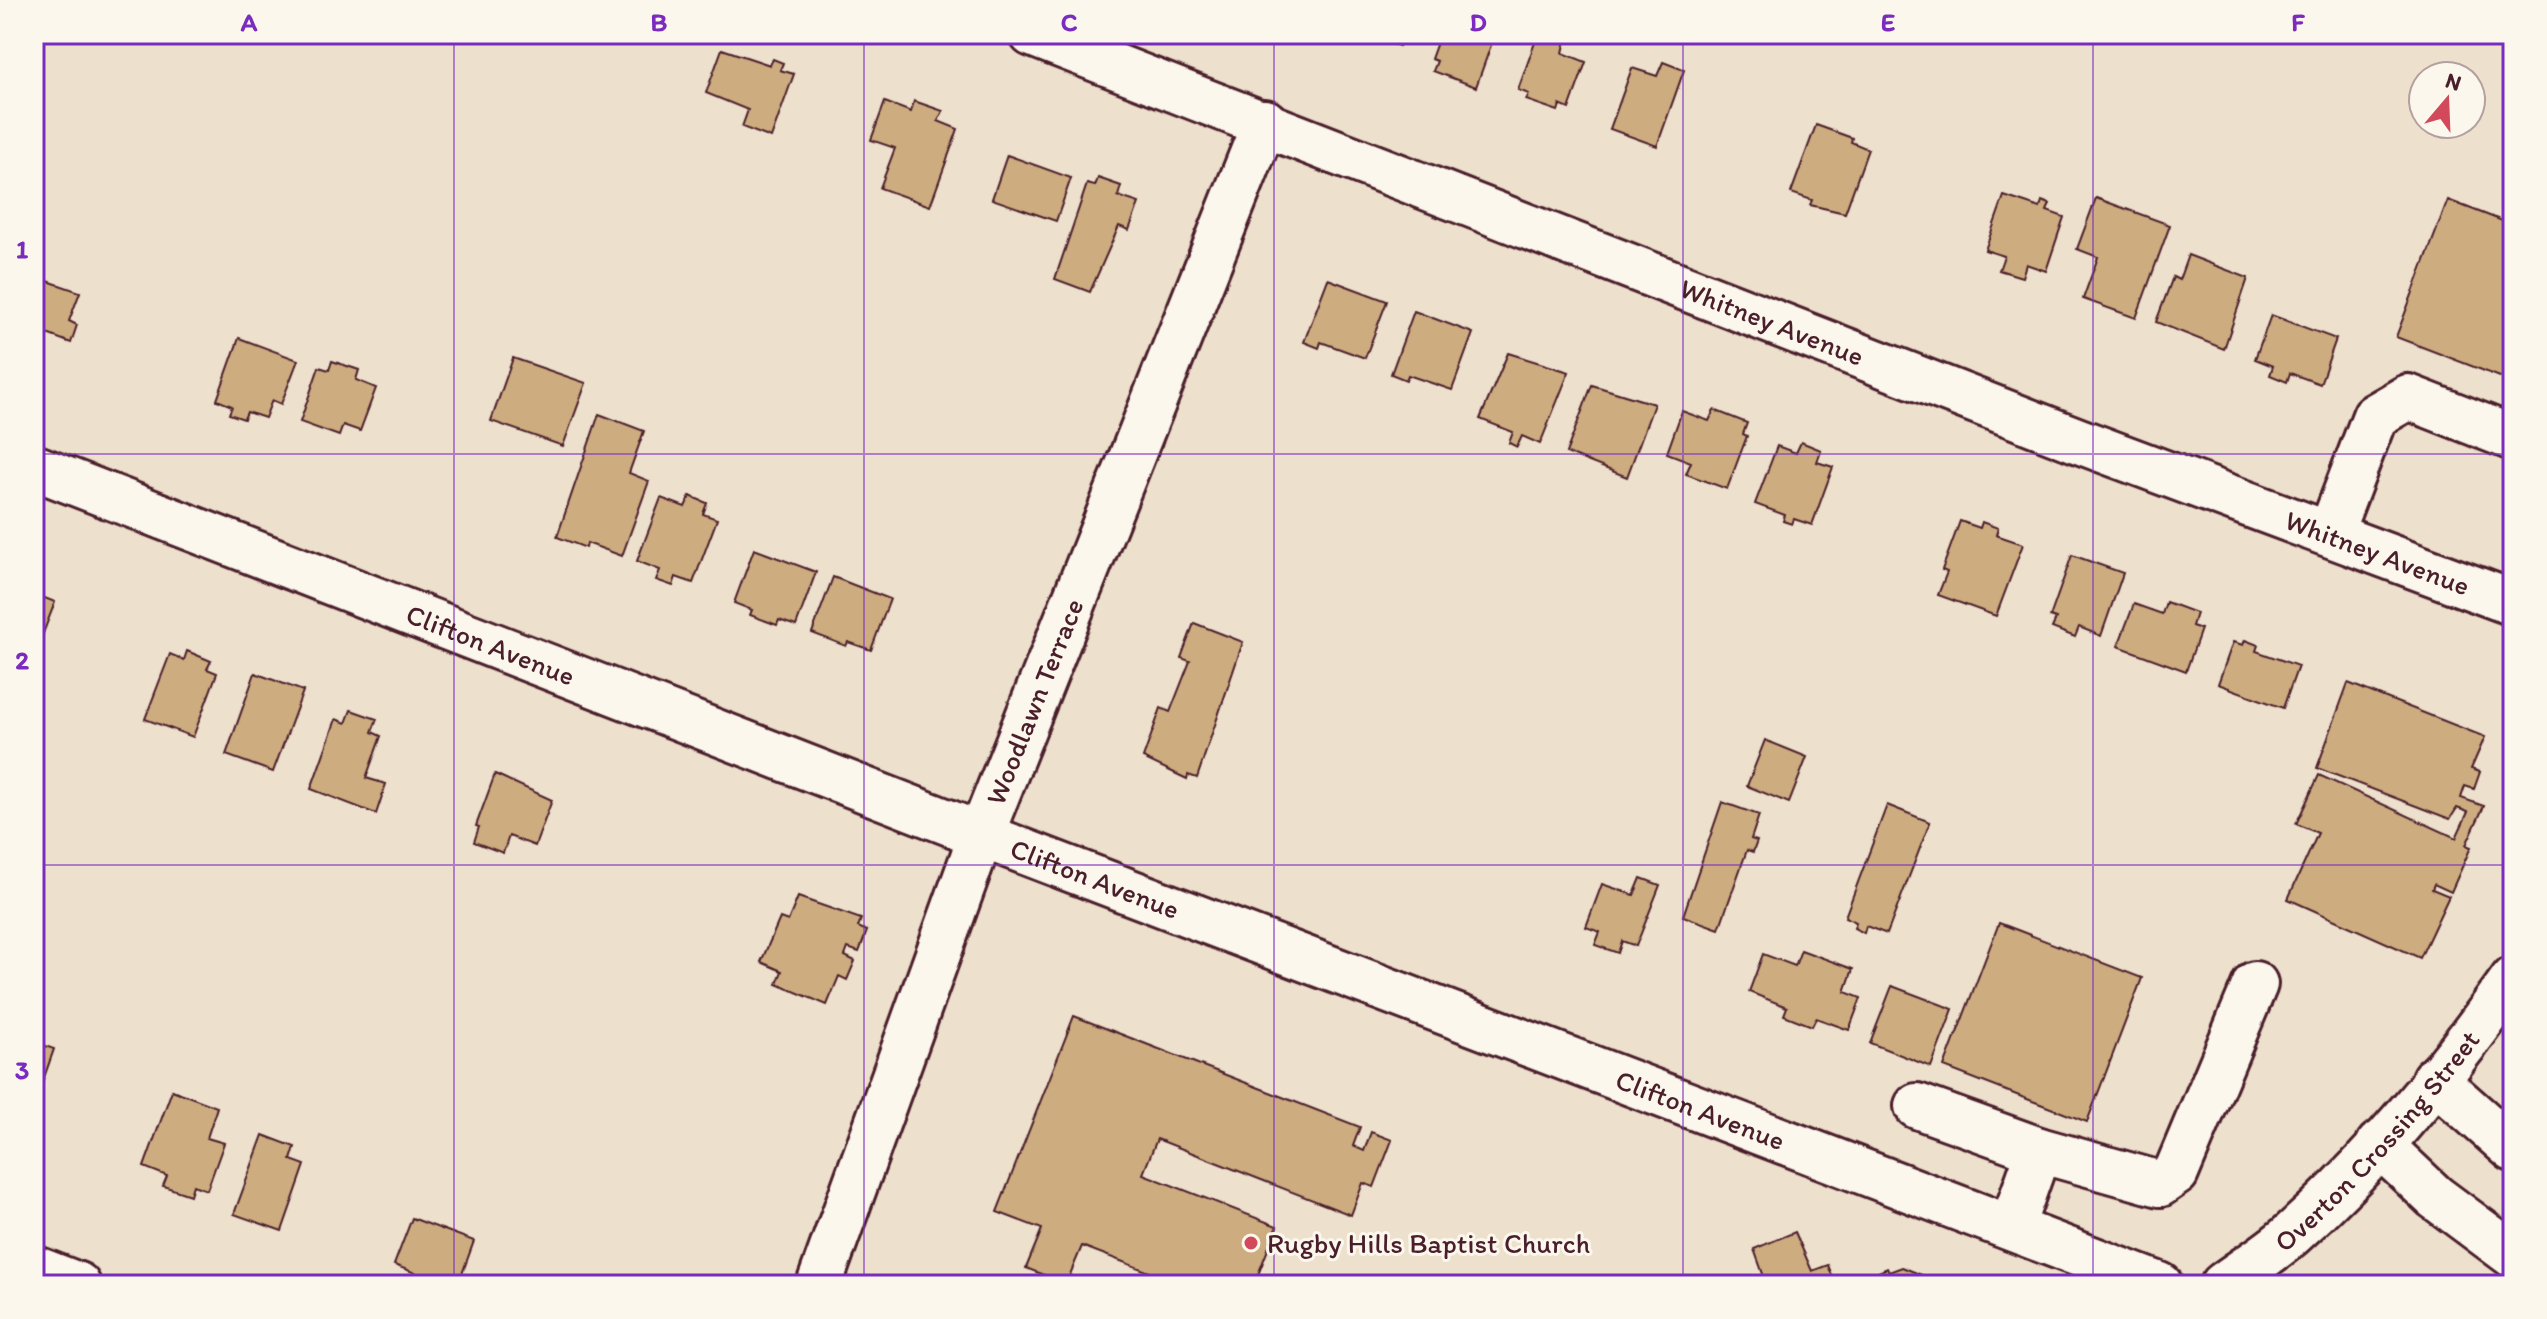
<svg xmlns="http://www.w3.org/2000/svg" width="2547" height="1319" font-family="Itim,sans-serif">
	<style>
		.building { fill: #cdac80; stroke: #4a1f2b; stroke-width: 2 }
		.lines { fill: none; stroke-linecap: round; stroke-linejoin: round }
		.minor-casing { stroke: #4a1f2b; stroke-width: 50 }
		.major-casing { stroke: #4a1f2b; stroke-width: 50 }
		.minor { stroke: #fbf7ec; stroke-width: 44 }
		.major { stroke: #fbf7ec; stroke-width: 44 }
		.grid { fill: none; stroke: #7b2cbf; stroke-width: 2; stroke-opacity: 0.55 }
		.poi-dot { fill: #d1495b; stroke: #fbf7ec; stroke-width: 3 }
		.labels { text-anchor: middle; stroke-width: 6; stroke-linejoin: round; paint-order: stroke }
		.street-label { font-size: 28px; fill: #4a1f2b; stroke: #fbf7ec }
		.poi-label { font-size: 28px; fill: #4a1f2b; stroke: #fbf7ec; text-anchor: start }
		.neatline { fill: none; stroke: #7b2cbf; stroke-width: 3 }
		.grid-label { font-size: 26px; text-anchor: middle; font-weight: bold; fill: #7b2cbf }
	</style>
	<rect width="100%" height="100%" fill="#ede0cc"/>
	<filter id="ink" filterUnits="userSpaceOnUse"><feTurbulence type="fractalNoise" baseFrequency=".0125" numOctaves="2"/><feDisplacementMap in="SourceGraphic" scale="16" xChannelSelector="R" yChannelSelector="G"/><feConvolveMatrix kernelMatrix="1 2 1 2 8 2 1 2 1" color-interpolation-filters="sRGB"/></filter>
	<g filter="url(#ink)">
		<g class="building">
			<polygon points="1366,34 1403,34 1399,46"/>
			<polygon points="1440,34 1495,34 1476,87 1433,71 1437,61 1431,59"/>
			<polygon points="1538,34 1566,40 1563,53 1586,62 1569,109 1560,105 1558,111 1526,100 1529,94 1518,90"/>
			<polygon points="722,49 770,65 773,59 783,63 780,70 794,74 771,138 742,127 748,110 706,93"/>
			<polygon points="1663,62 1684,70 1657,146 1610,129 1632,68 1657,76"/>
			<polygon points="914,101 943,111 938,121 958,129 930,206 880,188 895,148 871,140 885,102 911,112"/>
			<polygon points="1816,125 1852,138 1851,142 1868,149 1845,213 1810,205 1812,200 1791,193"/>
			<polygon points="1007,155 1071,178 1056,221 992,199"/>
			<polygon points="1098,178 1121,186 1118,196 1139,203 1129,230 1119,226 1090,292 1055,279 1087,184 1095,186"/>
			<polygon points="2004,196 2040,208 2042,201 2050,204 2047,211 2064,217 2046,271 2026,264 2022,277 1999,270 2004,256 1985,250"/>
			<polygon points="2096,198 2170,225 2136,318 2083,299 2098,257 2077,249"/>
			<polygon points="2448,200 2513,225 2513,382 2396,337"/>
			<polygon points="2188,255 2248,278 2224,349 2156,322 2173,277 2179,280"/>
			<polygon points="39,278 80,292 69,321 77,325 71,343 47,334 45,341 36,338 34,293"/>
			<polygon points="1328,279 1387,301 1365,358 1321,342 1319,348 1304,342"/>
			<polygon points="1414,311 1473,333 1452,390 1408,375 1406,380 1391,374"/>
			<polygon points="2271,315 2336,339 2320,384 2290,373 2287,382 2270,375 2273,366 2255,359"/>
			<polygon points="239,338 298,360 281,404 272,400 265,418 247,412 244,419 229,414 232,406 217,400"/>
			<polygon points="1508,353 1569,372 1540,444 1522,436 1517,447 1509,443 1513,432 1480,419"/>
			<polygon points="513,358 586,383 563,446 491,421"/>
			<polygon points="332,361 359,370 356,380 376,388 360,431 343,425 339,436 300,422 319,367 329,370"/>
			<polygon points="1592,385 1654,404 1627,477 1566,453"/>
			<polygon points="1714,410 1747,423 1743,434 1747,436 1727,489 1686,474 1691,462 1667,453 1682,411 1709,421"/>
			<polygon points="599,414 644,431 629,473 649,481 622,556 587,543 586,548 557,537"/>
			<polygon points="1801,442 1821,450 1817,462 1833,467 1812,525 1794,519 1792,524 1783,521 1785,515 1755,504 1777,446 1796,453"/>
			<polygon points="690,496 707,503 703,514 717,519 693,583 676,577 673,586 656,580 660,570 637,561 661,498 685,507"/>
			<polygon points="1960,521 1980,528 1982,522 1998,528 1996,535 2023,544 1996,616 1938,595 1947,572 1942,570"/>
			<polygon points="754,549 816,572 796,626 779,620 777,625 750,615 752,610 734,603"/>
			<polygon points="2072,555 2123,573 2101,636 2079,627 2075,637 2052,628 2056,619 2050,617"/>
			<polygon points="833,577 890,599 871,650 848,642 846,646 812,633"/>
			<polygon points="34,585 40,588 37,595 55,602 34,657"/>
			<polygon points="2166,602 2196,613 2192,626 2201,629 2186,671 2118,646 2134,604 2162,614"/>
			<polygon points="1194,623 1243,642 1197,778 1188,775 1187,779 1143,758 1161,708 1170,712 1190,661 1181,658"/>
			<polygon points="2245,640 2258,645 2256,651 2298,666 2283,708 2218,684 2233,642 2243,645"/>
			<polygon points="187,651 211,661 207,669 217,673 193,737 145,719 170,654 184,660"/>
			<polygon points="255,673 303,691 273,772 226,755"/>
			<polygon points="2348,683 2485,737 2471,769 2480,772 2474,789 2465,786 2461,798 2484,806 2466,845 2471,847 2451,892 2434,884 2432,889 2449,896 2420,958 2288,899 2318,833 2296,824 2319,775 2456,838 2468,812 2457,808 2450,819 2317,768"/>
			<polygon points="351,710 377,719 372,732 381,736 366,778 386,784 376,814 311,789 336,719 346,723"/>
			<polygon points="1765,740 1807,757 1789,803 1747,786"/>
			<polygon points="495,774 552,800 535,846 509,836 503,853 474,842 479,827 476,826"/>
			<polygon points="1722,802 1759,815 1751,839 1757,841 1753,852 1747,850 1719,929 1683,916"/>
			<polygon points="1887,805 1930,822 1887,934 1866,926 1864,933 1854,928 1856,922 1845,917"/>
			<polygon points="1641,878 1660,885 1636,946 1622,941 1618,953 1595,945 1600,932 1586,927 1602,884 1634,895"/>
			<polygon points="798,897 861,919 858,927 867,931 859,952 848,948 845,956 855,961 847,980 839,976 827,1005 777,984 782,971 761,962 780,918 788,921"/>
			<polygon points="1999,923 2142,978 2087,1122 1944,1067"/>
			<polygon points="1801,950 1853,969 1845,992 1861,998 1849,1030 1816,1018 1812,1026 1784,1015 1787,1007 1749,992 1763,954 1795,966"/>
			<polygon points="1892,986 1953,1009 1931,1067 1870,1043"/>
			<polygon points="1074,1016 1360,1127 1353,1146 1364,1151 1371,1132 1392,1140 1374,1187 1363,1183 1351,1215 1157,1139 1143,1174 1277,1226 1254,1285 1183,1285 1082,1246 1066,1284 1026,1268 1042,1229 997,1212"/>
			<polygon points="34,1042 54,1049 34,1106"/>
			<polygon points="172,1090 217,1107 207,1138 224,1143 207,1190 193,1185 190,1195 163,1186 167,1176 144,1167"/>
			<polygon points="263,1135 295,1147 291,1160 305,1165 282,1231 234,1214"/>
			<polygon points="412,1218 474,1241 458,1285 426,1285 429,1278 394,1265"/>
			<polygon points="1795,1232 1812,1271 1828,1265 1836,1285 1767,1285 1754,1249"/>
			<polygon points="1902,1267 1946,1285 1851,1285 1887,1268 1889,1272"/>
		</g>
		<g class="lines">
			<g class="minor-casing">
				<g id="minor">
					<path id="s1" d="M34 467 981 835 2160 1285"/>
					<polyline points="2330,534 2375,416 2408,397 2513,438"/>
					<polyline points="2434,1079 2513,1149"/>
					<polyline points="1917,1106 2039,1150"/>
					<polyline points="2379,1144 2435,1197 2513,1255"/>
					<polyline points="2012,1226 2039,1150 2160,1184 2176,1173 2255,984"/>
					<polyline points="34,1268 78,1285"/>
					<path id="s2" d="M819 1285 981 835 1265 122"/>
				</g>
			</g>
			<g class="major-casing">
				<g id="major">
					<path id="s3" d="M1032 34 2079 441 2513 603"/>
					<path id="s4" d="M2223 1285C2246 1268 2271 1253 2292 1234 2375 1160 2449 1069 2513 979"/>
				</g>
			</g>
			<use href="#minor" class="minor"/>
			<use href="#major" class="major"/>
		</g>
	</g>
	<path class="grid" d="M454 34V1285M864 34V1285M1274 34V1285M1683 34V1285M2093 34V1285M34 454H2513M34 865H2513"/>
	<circle class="poi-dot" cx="1251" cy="1243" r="8"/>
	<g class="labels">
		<g class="street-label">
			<text dy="10" stroke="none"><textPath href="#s3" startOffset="794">Whitney Avenue</textPath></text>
			<text dy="10" stroke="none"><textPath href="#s3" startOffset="1442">Whitney Avenue</textPath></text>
			<text dy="10" stroke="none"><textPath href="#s1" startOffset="490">Clifton Avenue</textPath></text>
			<text dy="10" stroke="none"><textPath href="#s2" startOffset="622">Woodlawn Terrace</textPath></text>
			<text dy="10" stroke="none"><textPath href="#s1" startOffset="1138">Clifton Avenue</textPath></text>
			<text dy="10" stroke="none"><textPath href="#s1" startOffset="1786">Clifton Avenue</textPath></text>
			<text dy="10" stroke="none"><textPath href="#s4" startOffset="212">Overton Crossing Street</textPath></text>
		</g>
		<g class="poi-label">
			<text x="1267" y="1253">Rugby Hills Baptist Church</text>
		</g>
	</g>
	<rect width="2547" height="1319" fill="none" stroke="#fbf7ec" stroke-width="88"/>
	<g transform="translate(2447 100) rotate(19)"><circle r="38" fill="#fbf7ec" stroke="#b4a19f" stroke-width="2"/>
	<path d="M0-6L14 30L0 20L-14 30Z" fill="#d1495b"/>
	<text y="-12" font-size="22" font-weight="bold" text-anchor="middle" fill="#4a1f2b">N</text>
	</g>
	<rect x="44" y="44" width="2459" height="1231" class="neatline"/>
	<g class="grid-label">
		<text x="249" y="31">A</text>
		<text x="659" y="31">B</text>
		<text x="1069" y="31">C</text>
		<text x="1478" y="31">D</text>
		<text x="1888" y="31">E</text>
		<text x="2298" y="31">F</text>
		<text x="22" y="258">1</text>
		<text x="22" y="669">2</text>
		<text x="22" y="1079">3</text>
	</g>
</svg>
